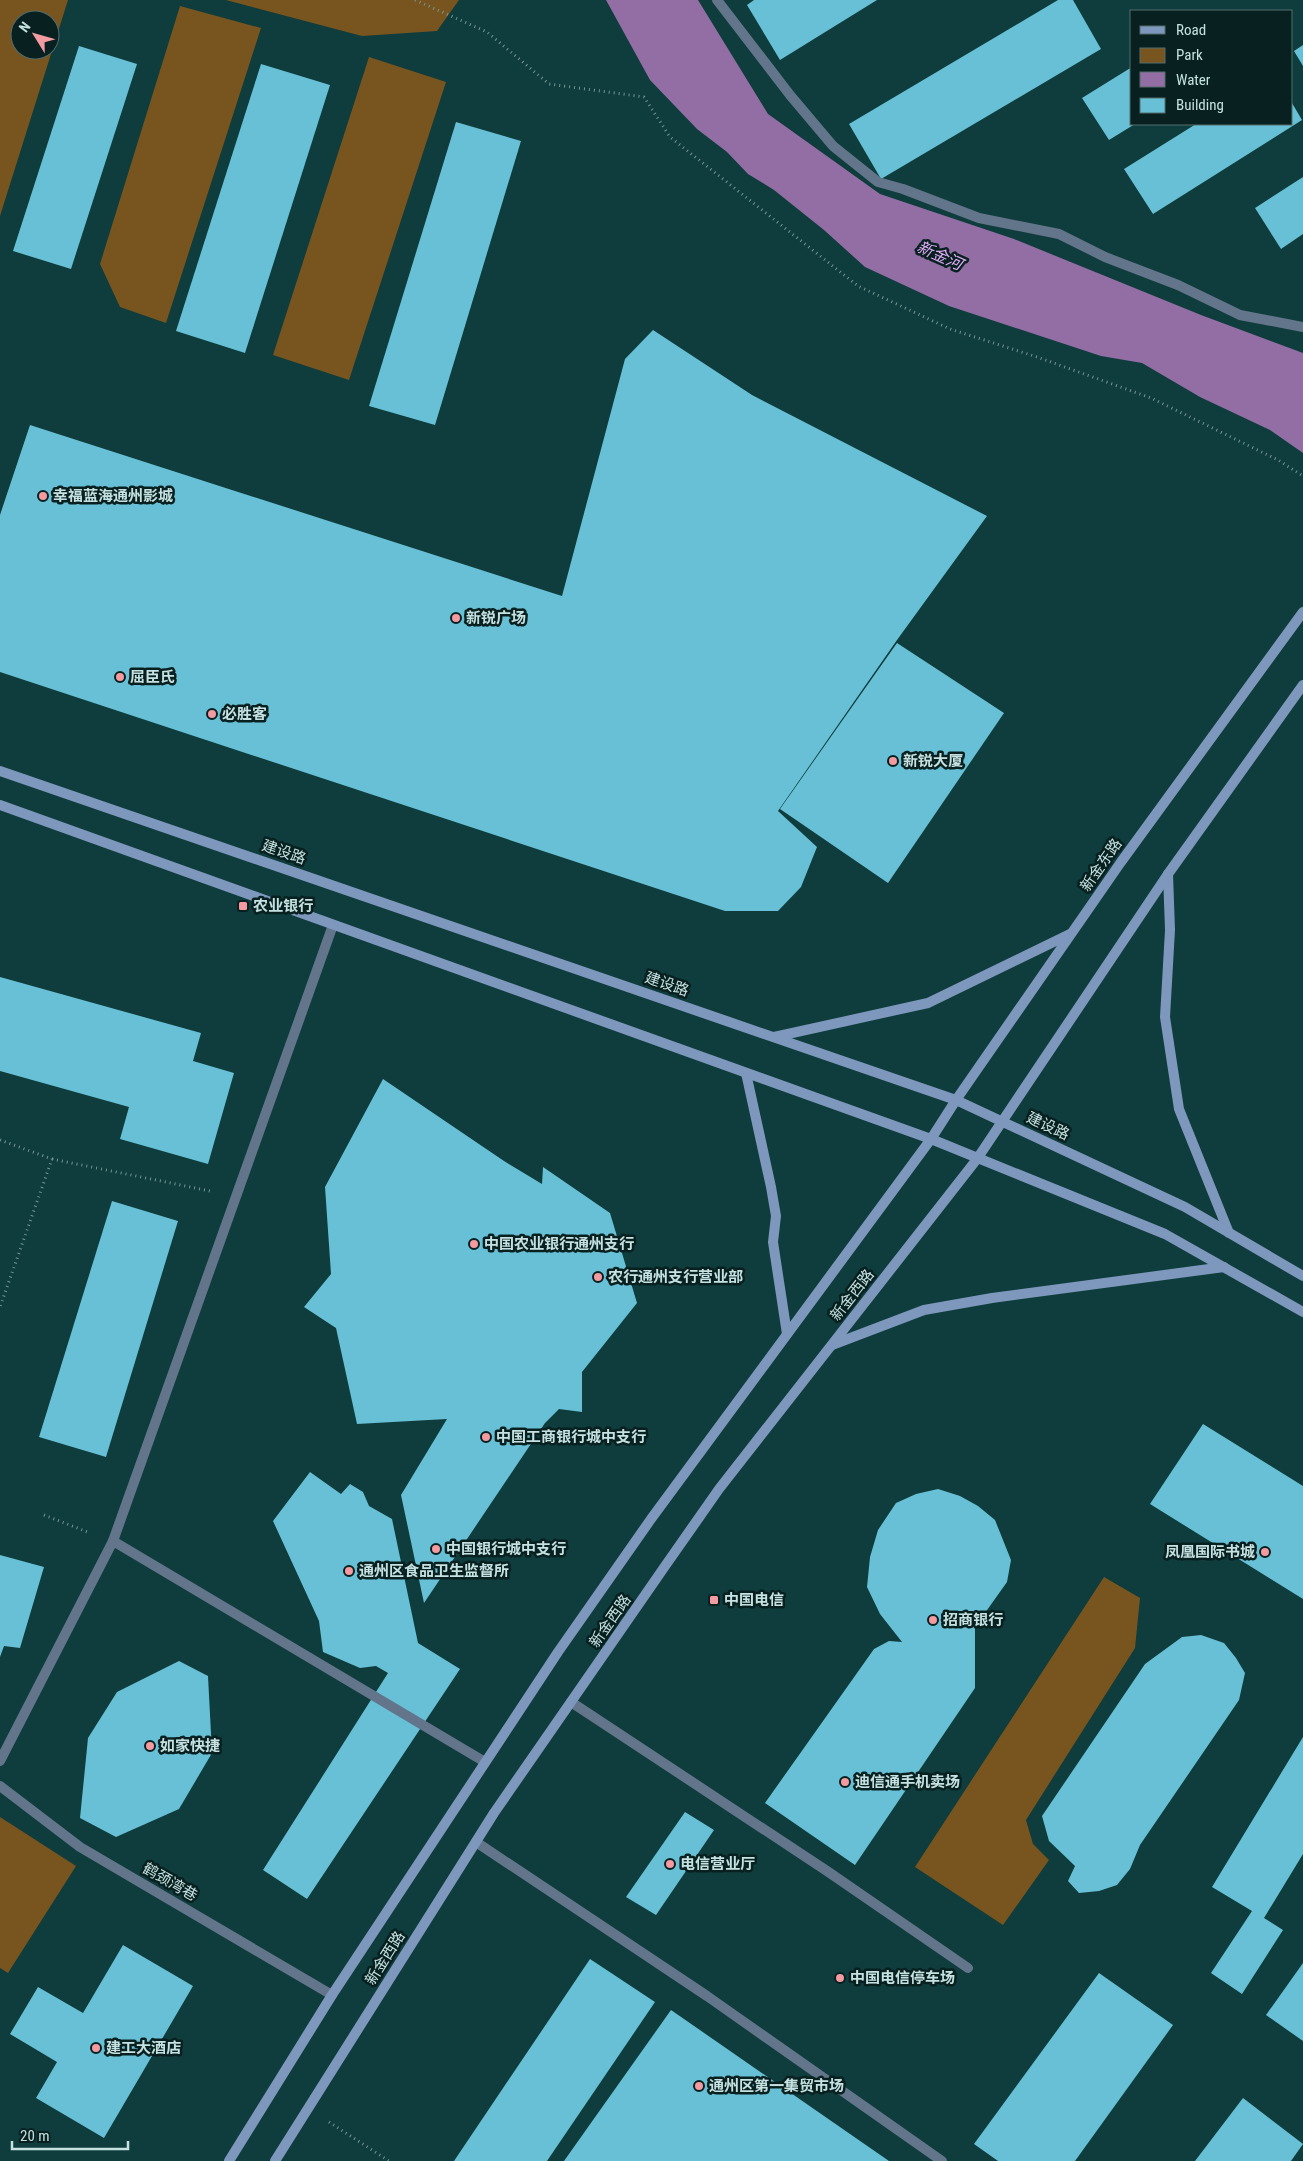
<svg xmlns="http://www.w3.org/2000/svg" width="1303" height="2161" font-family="'Roboto Condensed','Noto Sans SC',sans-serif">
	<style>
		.green { fill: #78551e; fill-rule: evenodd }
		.water { fill: #936ea4 }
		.building { fill: #67c0d5 }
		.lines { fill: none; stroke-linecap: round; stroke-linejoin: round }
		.path { stroke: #739696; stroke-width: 3; stroke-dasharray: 1 4; stroke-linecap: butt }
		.lane { stroke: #63758b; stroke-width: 10 }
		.street { stroke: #63758b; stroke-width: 10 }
		.secondary { stroke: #7d98bc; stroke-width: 10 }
		.poi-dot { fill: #f49aa1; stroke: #082020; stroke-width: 2 }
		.labels { text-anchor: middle; stroke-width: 5; stroke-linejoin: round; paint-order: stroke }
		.poi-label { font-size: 15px; font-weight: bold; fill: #c6e1e1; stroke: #082020; text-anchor: start }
		.street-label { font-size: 15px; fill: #c6e1e1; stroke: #082020 }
		.water-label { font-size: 16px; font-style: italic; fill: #dfaaf7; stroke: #082020 }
	</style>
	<rect width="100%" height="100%" fill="#0f3c3c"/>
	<g class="green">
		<path d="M0 0H68L0 216ZM20 20H50V50H20Z"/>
		<polygon points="226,0 459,0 437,31 362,36"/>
		<polygon points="180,6 261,28 166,323 120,307 100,264"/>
		<polygon points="369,57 446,82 349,380 273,355"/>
		<polygon points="1104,1577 1140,1598 1135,1648 1026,1820 1033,1844 1049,1860 1003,1925 915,1867"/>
		<polygon points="0,1817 76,1866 8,1973 0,1968"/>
	</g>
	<polygon class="water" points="606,0 698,0 768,114 880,194 1014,239 1201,315 1303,353 1303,453 1270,430 1200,397 1142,363 1101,356 949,306 865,267 824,230 774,190 748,174 727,152 697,129 650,80"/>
	<g class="building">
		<polygon points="754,0 877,0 780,60 747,5"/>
		<polygon points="1058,0 1073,0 1101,49 881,179 849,124"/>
		<polygon points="1303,45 1303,66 1294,51"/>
		<polygon points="79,46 137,64 71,269 13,251"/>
		<polygon points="261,64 330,85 245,353 176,331"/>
		<polygon points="1132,67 1132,124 1135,124 1109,140 1082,98"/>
		<polygon points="1292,103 1302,120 1153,214 1124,169 1196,124 1292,124"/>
		<polygon points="456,122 521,141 435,425 369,406"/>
		<polygon points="1303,177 1303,234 1281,249 1255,208"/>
		<polygon points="653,330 752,395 987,516 897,640 778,811 817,847 801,887 778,911 725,911 0,672 0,515 30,425 562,596 625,359"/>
		<polygon points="897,643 1004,713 888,883 780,809"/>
		<polygon points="0,977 201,1033 193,1061 234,1073 208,1164 120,1139 129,1107 0,1071"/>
		<polygon points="383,1079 504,1161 542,1184 543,1167 610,1213 637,1303 582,1372 582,1412 559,1409 545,1423 424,1603 401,1495 447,1419 357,1424 336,1328 304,1307 331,1274 325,1187"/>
		<polygon points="112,1201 178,1221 106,1457 39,1437"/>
		<polygon points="1203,1424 1303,1486 1303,1599 1150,1504"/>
		<polygon points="310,1472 341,1494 350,1484 363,1492 369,1506 392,1519 418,1643 460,1669 307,1899 263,1870 388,1673 376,1666 360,1668 323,1652 319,1621 273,1521"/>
		<polygon points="938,1489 960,1496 978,1506 995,1520 1011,1560 1007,1582 975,1627 975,1688 855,1865 765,1803 874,1649 889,1641 902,1642 880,1614 867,1587 870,1557 878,1530 896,1503 916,1494"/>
		<polygon points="0,1555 44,1567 20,1648 4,1646 0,1657"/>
		<polygon points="1201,1635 1224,1643 1236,1658 1245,1673 1239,1700 1140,1845 1130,1869 1117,1885 1099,1891 1079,1893 1068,1881 1075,1866 1049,1841 1042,1816 1145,1664 1182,1637"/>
		<polygon points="179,1661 208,1676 212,1753 179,1809 116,1837 80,1818 88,1738 117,1692"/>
		<polygon points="1303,1737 1303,1854 1264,1918 1283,1930 1242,1994 1211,1973 1252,1911 1212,1887"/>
		<polygon points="685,1812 714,1830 656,1915 626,1897"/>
		<polygon points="123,1945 193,1986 104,2138 36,2098 57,2062 10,2034 38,1987 83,2013"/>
		<polygon points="590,1959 655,2002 547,2161 454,2161"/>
		<polygon points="1303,1963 1303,2041 1266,2015"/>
		<polygon points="1099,1973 1173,2025 1075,2161 998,2161 974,2144"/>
		<polygon points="671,2010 889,2161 564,2161"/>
		<polygon points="1243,2098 1303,2144 1291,2161 1195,2161"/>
	</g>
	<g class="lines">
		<g class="path">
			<polyline points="415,0 487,32 549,84 644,97 670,137 858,286 950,329 1037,357 1151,398 1278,460 1303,476"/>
			<polyline points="0,1140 52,1159 0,1307"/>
			<polyline points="52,1159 210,1191"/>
			<polyline points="44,1515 90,1533"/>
			<polyline points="329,2122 389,2161"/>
		</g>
		<g class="lane">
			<polyline points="717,0 790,95 833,146 878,182 903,189 979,218 1059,234 1105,257 1178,285 1240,315 1303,327"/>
			<polyline points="113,1541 333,925"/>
			<polyline points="571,1702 827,1871 968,1968"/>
			<polyline points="0,1761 113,1541 485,1762"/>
			<polyline points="476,1842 707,1996 942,2161"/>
		</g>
		<polyline class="street" points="0,1786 80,1847 332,1995"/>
		<g class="secondary">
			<polyline points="0,771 956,1100 1185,1207 1303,1276"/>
			<polyline points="0,805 931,1139 1165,1234 1303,1312"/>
			<polyline points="1168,874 1170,930 1165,1017 1179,1109 1229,1233"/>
			<polyline points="774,1037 928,1003 1070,934"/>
			<polyline points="746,1073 771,1187 776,1216 773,1242 787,1334"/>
			<polyline points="832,1345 924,1310 992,1298 1224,1267"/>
			<polyline points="229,2161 332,1995 558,1652 651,1519 931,1139 956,1100 1121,862 1303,612"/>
			<polyline points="275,2161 494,1813 663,1569 719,1489 977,1159 1168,874 1303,685"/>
		</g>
	</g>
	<g class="poi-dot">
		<circle cx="43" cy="496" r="5"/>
		<circle cx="456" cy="618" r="5"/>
		<circle cx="120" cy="677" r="5"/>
		<circle cx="212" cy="714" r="5"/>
		<circle cx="893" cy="761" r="5"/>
		<rect x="238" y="901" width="10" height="10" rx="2.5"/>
		<circle cx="474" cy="1244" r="5"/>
		<circle cx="598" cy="1277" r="5"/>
		<circle cx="486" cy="1437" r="5"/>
		<circle cx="436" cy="1549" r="5"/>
		<circle cx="1265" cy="1552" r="5"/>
		<circle cx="349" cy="1571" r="5"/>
		<rect x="709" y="1595" width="10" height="10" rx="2.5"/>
		<circle cx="933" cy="1620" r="5"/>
		<circle cx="150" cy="1746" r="5"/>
		<circle cx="845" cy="1782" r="5"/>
		<circle cx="670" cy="1864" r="5"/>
		<circle cx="840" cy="1978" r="5"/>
		<circle cx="96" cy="2048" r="5"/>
		<circle cx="699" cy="2086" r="5"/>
	</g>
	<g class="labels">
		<g class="poi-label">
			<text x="53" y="501">幸福蓝海通州影城</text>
			<text x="466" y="623">新锐广场</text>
			<text x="130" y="682">屈臣氏</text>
			<text x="222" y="719">必胜客</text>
			<text x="903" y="766">新锐大厦</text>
			<text x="253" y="911">农业银行</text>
			<text x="484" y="1249">中国农业银行通州支行</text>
			<text x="608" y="1282">农行通州支行营业部</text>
			<text x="496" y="1442">中国工商银行城中支行</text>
			<text x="446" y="1554">中国银行城中支行</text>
			<text x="1255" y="1557" text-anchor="end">凤凰国际书城</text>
			<text x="359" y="1576">通州区食品卫生监督所</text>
			<text x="724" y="1605">中国电信</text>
			<text x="943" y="1625">招商银行</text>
			<text x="160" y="1751">如家快捷</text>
			<text x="855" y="1787">迪信通手机卖场</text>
			<text x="680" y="1869">电信营业厅</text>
			<text x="850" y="1983">中国电信停车场</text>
			<text x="106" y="2053">建工大酒店</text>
			<text x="709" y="2091">通州区第一集贸市场</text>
		</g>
		<g class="street-label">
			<text transform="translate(284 852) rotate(19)" y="5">建设路</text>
			<text transform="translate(1101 865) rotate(-55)" y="5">新金东路</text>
			<text transform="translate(667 984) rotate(19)" y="5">建设路</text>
			<text transform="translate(1048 1126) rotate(25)" y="5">建设路</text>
			<text transform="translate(852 1295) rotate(-52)" y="5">新金西路</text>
			<text transform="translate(610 1621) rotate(-55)" y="5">新金西路</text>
			<text transform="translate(170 1882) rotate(30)" y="5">鹤颈湾巷</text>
			<text transform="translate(385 1958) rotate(-58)" y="5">新金西路</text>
		</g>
		<g class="water-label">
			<text transform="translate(940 255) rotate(24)" y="6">新金河</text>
		</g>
	</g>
	<rect x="1130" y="10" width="162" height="115" fill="#082020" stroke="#546d6d"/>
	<rect x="1140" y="26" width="25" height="8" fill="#7d98bc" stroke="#546d6d"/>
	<text x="1176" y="35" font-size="15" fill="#c6e1e1">Road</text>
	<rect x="1140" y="48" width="25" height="15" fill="#78551e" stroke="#546d6d"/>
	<text x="1176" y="60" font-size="15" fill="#c6e1e1">Park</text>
	<rect x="1140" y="72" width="25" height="15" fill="#936ea4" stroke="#546d6d"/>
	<text x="1176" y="85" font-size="15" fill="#c6e1e1">Water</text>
	<rect x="1140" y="98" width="25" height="15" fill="#67c0d5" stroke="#546d6d"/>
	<text x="1176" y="110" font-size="15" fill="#c6e1e1">Building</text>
	<g transform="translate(35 35) rotate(307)"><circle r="24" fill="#082020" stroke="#546d6d"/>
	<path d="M0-4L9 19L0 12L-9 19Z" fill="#f49aa1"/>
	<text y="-8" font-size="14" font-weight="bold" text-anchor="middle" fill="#c6e1e1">N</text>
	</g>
	<path d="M12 2141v8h116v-8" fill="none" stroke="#c6e1e1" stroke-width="2.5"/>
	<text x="20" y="2141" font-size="15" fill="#c6e1e1" stroke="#082020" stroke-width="4" paint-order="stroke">20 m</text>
</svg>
